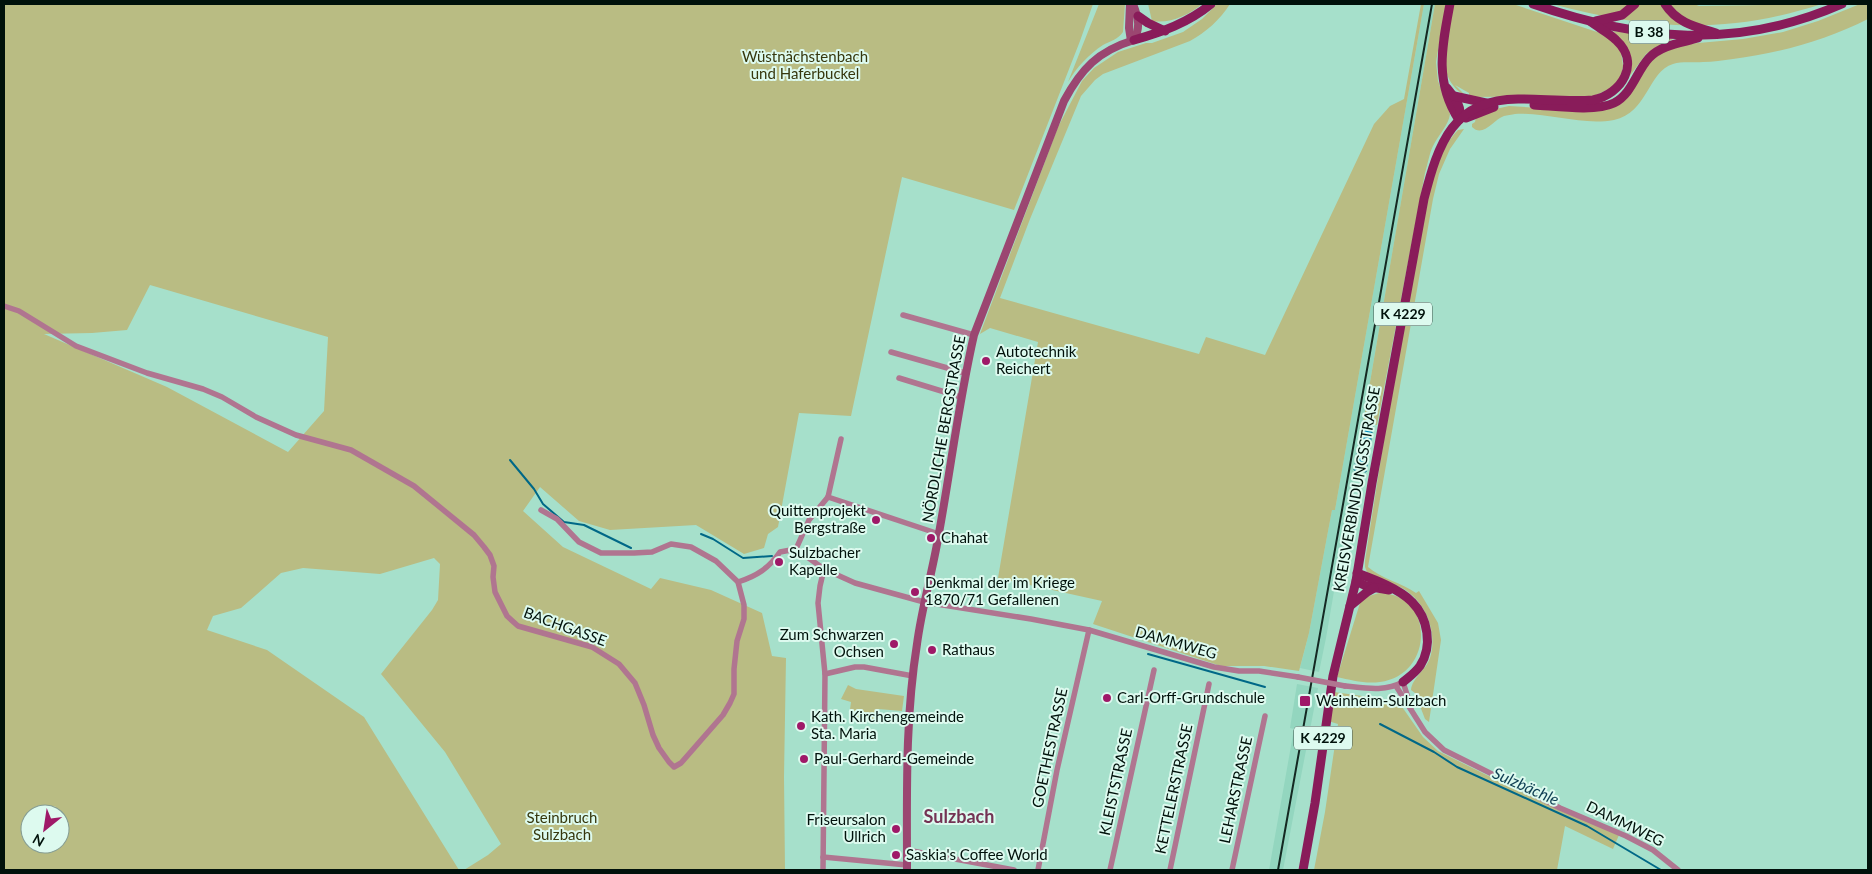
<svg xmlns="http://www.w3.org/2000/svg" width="1872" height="874" font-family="Lato,sans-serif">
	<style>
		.built { fill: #93d6bf }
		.green { fill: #b9bc83; fill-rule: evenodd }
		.water { fill: #008dbc; stroke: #006887 }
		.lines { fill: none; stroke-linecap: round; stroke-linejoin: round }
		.stream { stroke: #006887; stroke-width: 2 }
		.minor { stroke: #b07590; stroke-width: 5.5 }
		.secondary { stroke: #9b4671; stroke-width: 8 }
		.primary { stroke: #891c5a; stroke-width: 9 }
		.rail { stroke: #142922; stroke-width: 2 }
		.minor-bridge { stroke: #b07590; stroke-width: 5.5 }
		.poi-dot { fill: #9f1968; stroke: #ddfaef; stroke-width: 2 }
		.labels { text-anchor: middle; stroke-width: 4; stroke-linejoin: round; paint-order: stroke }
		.shield { fill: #ddfaef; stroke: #42574f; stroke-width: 1 }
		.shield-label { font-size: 14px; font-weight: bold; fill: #00110b }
		.park-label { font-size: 15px; fill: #36370d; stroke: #ddfaef }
		.poi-label { font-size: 15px; fill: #00110b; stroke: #ddfaef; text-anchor: start }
		.street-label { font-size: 15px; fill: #00110b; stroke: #ddfaef }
		.water-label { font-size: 16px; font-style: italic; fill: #0e3e52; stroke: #ddfaef }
		.quarter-label { font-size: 18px; font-weight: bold; fill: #743354; stroke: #ddfaef }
	</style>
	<rect width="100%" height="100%" fill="#a6e0cb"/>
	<g class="built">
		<polygon points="1424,4 1435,4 1326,638 1319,672 1300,668 1309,633 1332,510 1335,510"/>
		<polygon points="1297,684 1318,688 1283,870 1269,870 1294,729 1290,728"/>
	</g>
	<g class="green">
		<path d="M4 4H1093L1080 41 1014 210 902 177 851 416 799 413 778 527 768 534 764 548 744 554 696 525 610 530 579 521 540 487 523 511 563 547 651 589 660 578 711 590 762 613 772 656 786 658 784 777 785 870H464L488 855 501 844 445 752 381 674 432 610 438 600 440 564 434 558 380 574 303 568 281 573 241 608 213 616 207 630 267 650 364 717 459 870H4ZM150 285 328 337 324 411 288 452 167 387 44 334 92 333 127 330ZM30 814H60V844H30Z"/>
		<path d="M1099 4H1125L1123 32C1118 39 1111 41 1103 45 1088 55 1077 67 1068 82Z"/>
		<path d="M1148 4H1202C1189 15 1170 24 1152 21Z"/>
		<path d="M1217 4H1230C1220 20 1206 32 1190 41L1103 74 1095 80 1081 96 1030 219 1000 298 1199 354 1206 337 1265 355 1374 124 1390 106 1404 99 1421 4H1424L1335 510H1332L1309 633 1299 671 1264 666H1221L1093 624 1102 601 998 578 1038 342 990 328 980 334 1058 127 1082 81 1094 68 1118 52 1146 43H1152L1183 32 1202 19Z"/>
		<path d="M1435 4H1446L1436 62 1438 81 1450 114C1449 125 1438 135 1433 146 1429 154 1428 164 1425 173L1377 425 1363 423Z"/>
		<path d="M1451 4H1513L1600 33 1613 41 1621 52 1623 66 1621 77 1613 87 1594 96 1469 97V93L1455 85 1466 96C1433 79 1445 34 1451 4Z"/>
		<path d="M1552 4H1694L1699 6 1822 4C1725 35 1649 30 1552 4Z"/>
		<path d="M1860 4H1868V19C1826 40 1780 53 1733 59 1723 60 1713 62 1703 62 1694 63 1682 61 1673 64 1648 71 1648 113 1614 120 1581 126 1548 112 1515 114 1512 115 1507 115 1504 116 1493 120 1483 138 1472 127V124L1475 122 1476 117 1491 110 1509 106 1589 111 1607 109 1655 57 1666 51 1687 44 1743 39 1783 32 1818 21Z"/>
		<path d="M1613 31 1673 39 1660 45 1646 54 1629 77C1628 53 1629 49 1613 31Z"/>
		<path d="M1464 129 1450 149 1439 174 1433 199 1368 567C1380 578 1402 583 1416 593L1419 591 1438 623 1441 640 1429 722 1425 719 1415 693 1411 690C1412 678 1426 670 1430 658 1438 633 1426 601 1402 588 1391 582 1377 580 1367 572L1365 567V561L1384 439 1428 198C1435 175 1440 148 1458 130Z"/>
		<path d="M1379 593C1435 593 1435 675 1380 682 1365 684 1351 680 1337 677L1360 603 1366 597Z"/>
		<polygon points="848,685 856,689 904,696 902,711 878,709 876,720 849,717 851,702 841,699"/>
		<polygon points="1334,692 1398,701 1423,737 1438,751 1523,793 1619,835 1613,849 1565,826 1557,870 1314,870 1325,812 1338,724 1328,721"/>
	</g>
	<polygon class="water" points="1363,424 1373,426 1366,472 1354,470"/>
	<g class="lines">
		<g class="stream">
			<polyline points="510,460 534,489 543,504 564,522 584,525 631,548"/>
			<polyline points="701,534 713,539 743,558 772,556"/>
			<polyline points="1148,654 1265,687"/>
			<polyline points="1380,724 1434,752 1457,767 1587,826 1661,870"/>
		</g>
		<g class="minor">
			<polyline points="4,306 19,311 76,346 147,373 203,389 222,397 256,417 296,435 351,450 414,486 474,535 484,547 490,555 494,566 493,577 495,592 507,616 518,626 592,647 619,664 635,683 644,705 653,735 659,748 669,762 674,767 681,763 723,715 730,703 734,694 734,669 737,641 744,619 744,605 738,582 716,561 691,547 671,544 652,552 634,553 601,553 579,542 557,519 541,510"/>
			<polyline points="903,315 974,335"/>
			<polyline points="891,352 965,373"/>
			<polyline points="899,378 961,397"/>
			<polyline points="828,497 939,534"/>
			<polyline points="828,497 841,439"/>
			<polyline points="796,549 809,520 828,497"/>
			<path d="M738 582C757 576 769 568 780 552L796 549 824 569 855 583 924 602 1031 619 1089 630 1214 667 1239 671H1259L1298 677"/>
			<polyline points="825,674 855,667 864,667 913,676"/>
			<path d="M1345 686C1365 688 1385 692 1403 682L1411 707"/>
			<polyline points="1396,686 1425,732 1444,750 1560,808 1626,836 1653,850 1678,870"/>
			<polyline points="907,850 1014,870"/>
			<polyline points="823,857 907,865"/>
			<polyline points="823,870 825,674 818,603 820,586 824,569"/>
			<polyline points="1038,870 1057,770 1089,630"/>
			<polyline points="1110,870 1154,670"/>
			<polyline points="1170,870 1209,684"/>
			<polyline points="1232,870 1265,716"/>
		</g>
		<g class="secondary">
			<polyline points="1130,4 1129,28 1131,41"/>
			<path d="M907 870C907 794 905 719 917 644 922 606 933 570 939 533 951 467 959 400 974 335L1064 101C1081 69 1098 51 1134 40 1141 27 1138 17 1133 4"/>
		</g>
		<g class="primary">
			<path d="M1450 4C1442 46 1434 82 1459 120"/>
			<path d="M1533 4C1639 41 1737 50 1842 4"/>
			<path d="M1665 4C1677 23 1696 27 1716 33"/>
			<polyline points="1138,16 1148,23 1165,31"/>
			<polyline points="1596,21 1622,15 1635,4"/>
			<path d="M1134 40C1162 32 1188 23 1211 4"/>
			<path d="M1447 88C1455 98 1463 107 1459 120"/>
			<polyline points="1454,96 1486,103"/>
			<path d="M1534 105C1555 106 1595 112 1614 103 1632 94 1636 72 1649 58 1661 45 1681 43 1698 38"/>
			<polyline points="1466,118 1494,107"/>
			<path d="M1357 573C1373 579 1400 589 1412 602 1428 618 1433 646 1420 666 1415 673 1409 677 1403 682"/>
			<polyline points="1356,581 1366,586 1389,590"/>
			<polyline points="1350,606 1367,592 1374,588"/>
			<path d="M1303 870 1315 803 1333 676 1356 581 1372 483 1424 199C1438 144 1453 98 1520 99 1544 99 1569 102 1593 100 1622 94 1641 63 1616 40 1609 33 1599 28 1591 22"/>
		</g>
		<polyline class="rail" points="1278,870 1432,4"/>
		<polyline class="minor-bridge" points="1298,677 1345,686"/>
	</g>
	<g class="poi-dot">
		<circle cx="986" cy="361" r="5"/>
		<circle cx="876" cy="520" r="5"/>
		<circle cx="931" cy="538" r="5"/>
		<circle cx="779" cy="562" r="5"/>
		<circle cx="915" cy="592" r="5"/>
		<circle cx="894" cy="644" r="5"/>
		<circle cx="932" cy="650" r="5"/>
		<circle cx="1107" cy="698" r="5"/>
		<rect x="1299" y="695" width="12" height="12" rx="2.5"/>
		<circle cx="801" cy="726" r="5"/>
		<circle cx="804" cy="759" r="5"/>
		<circle cx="896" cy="829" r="5"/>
		<circle cx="896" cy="855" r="5"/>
	</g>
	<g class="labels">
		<g class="shield">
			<rect x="1629" y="20.5" width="40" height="23" rx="4"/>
			<rect x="1374" y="302.5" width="58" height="23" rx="4"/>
			<rect x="1294" y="726.5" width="58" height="23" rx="4"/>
		</g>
		<g class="shield-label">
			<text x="1649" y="37">B 38</text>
			<text x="1403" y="319">K 4229</text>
			<text x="1323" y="743">K 4229</text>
		</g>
		<g class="park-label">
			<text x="805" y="62">Wüstnächstenbach<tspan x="805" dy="17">und Haferbuckel</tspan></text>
			<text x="562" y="823">Steinbruch<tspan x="562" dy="17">Sulzbach</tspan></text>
		</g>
		<g class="poi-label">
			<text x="996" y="357">Autotechnik<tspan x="996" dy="17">Reichert</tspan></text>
			<text x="866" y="516" text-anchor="end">Quittenprojekt<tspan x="866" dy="17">Bergstraße</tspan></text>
			<text x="941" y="543">Chahat</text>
			<text x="789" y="558">Sulzbacher<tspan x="789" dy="17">Kapelle</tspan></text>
			<text x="925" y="588">Denkmal der im Kriege<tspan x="925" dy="17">1870/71 Gefallenen</tspan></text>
			<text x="884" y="640" text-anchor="end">Zum Schwarzen<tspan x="884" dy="17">Ochsen</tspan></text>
			<text x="942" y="655">Rathaus</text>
			<text x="1117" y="703">Carl-Orff-Grundschule</text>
			<text x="1316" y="706">Weinheim-Sulzbach</text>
			<text x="811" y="722">Kath. Kirchengemeinde<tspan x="811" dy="17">Sta. Maria</tspan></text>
			<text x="814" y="764">Paul-Gerhard-Gemeinde</text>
			<text x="886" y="825" text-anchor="end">Friseursalon<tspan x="886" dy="17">Ullrich</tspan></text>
			<text x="906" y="860">Saskia's Coffee World</text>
		</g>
		<g class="street-label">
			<text transform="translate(944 429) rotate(-80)" y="5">NÖRDLICHE BERGSTRASSE</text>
			<text transform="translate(1357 489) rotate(-80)" y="5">KREISVERBINDUNGSSTRASSE</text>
			<text transform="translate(565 627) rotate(20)" y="5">BACHGASSE</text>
			<text transform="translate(1176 643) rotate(16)" y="5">DAMMWEG</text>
			<text transform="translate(1050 748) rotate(-78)" y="5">GOETHESTRASSE</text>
			<text transform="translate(1116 782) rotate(-78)" y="5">KLEISTSTRASSE</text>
			<text transform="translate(1174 789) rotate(-78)" y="5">KETTELERSTRASSE</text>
			<text transform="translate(1236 790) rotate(-78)" y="5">LEHARSTRASSE</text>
			<text transform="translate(1625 824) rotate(26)" y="5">DAMMWEG</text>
		</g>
		<g class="water-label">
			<text transform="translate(1526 786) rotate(24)" y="6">Sulzbächle</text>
		</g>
		<g class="quarter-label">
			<text x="959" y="823">Sulzbach</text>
		</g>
	</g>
	<rect width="1872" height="874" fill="none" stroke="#00110b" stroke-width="10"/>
	<g transform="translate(45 829) rotate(210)"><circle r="24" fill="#ddfaef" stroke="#859d94"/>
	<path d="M0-4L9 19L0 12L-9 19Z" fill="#9f1968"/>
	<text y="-8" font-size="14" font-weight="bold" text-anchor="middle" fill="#00110b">N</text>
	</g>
</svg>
